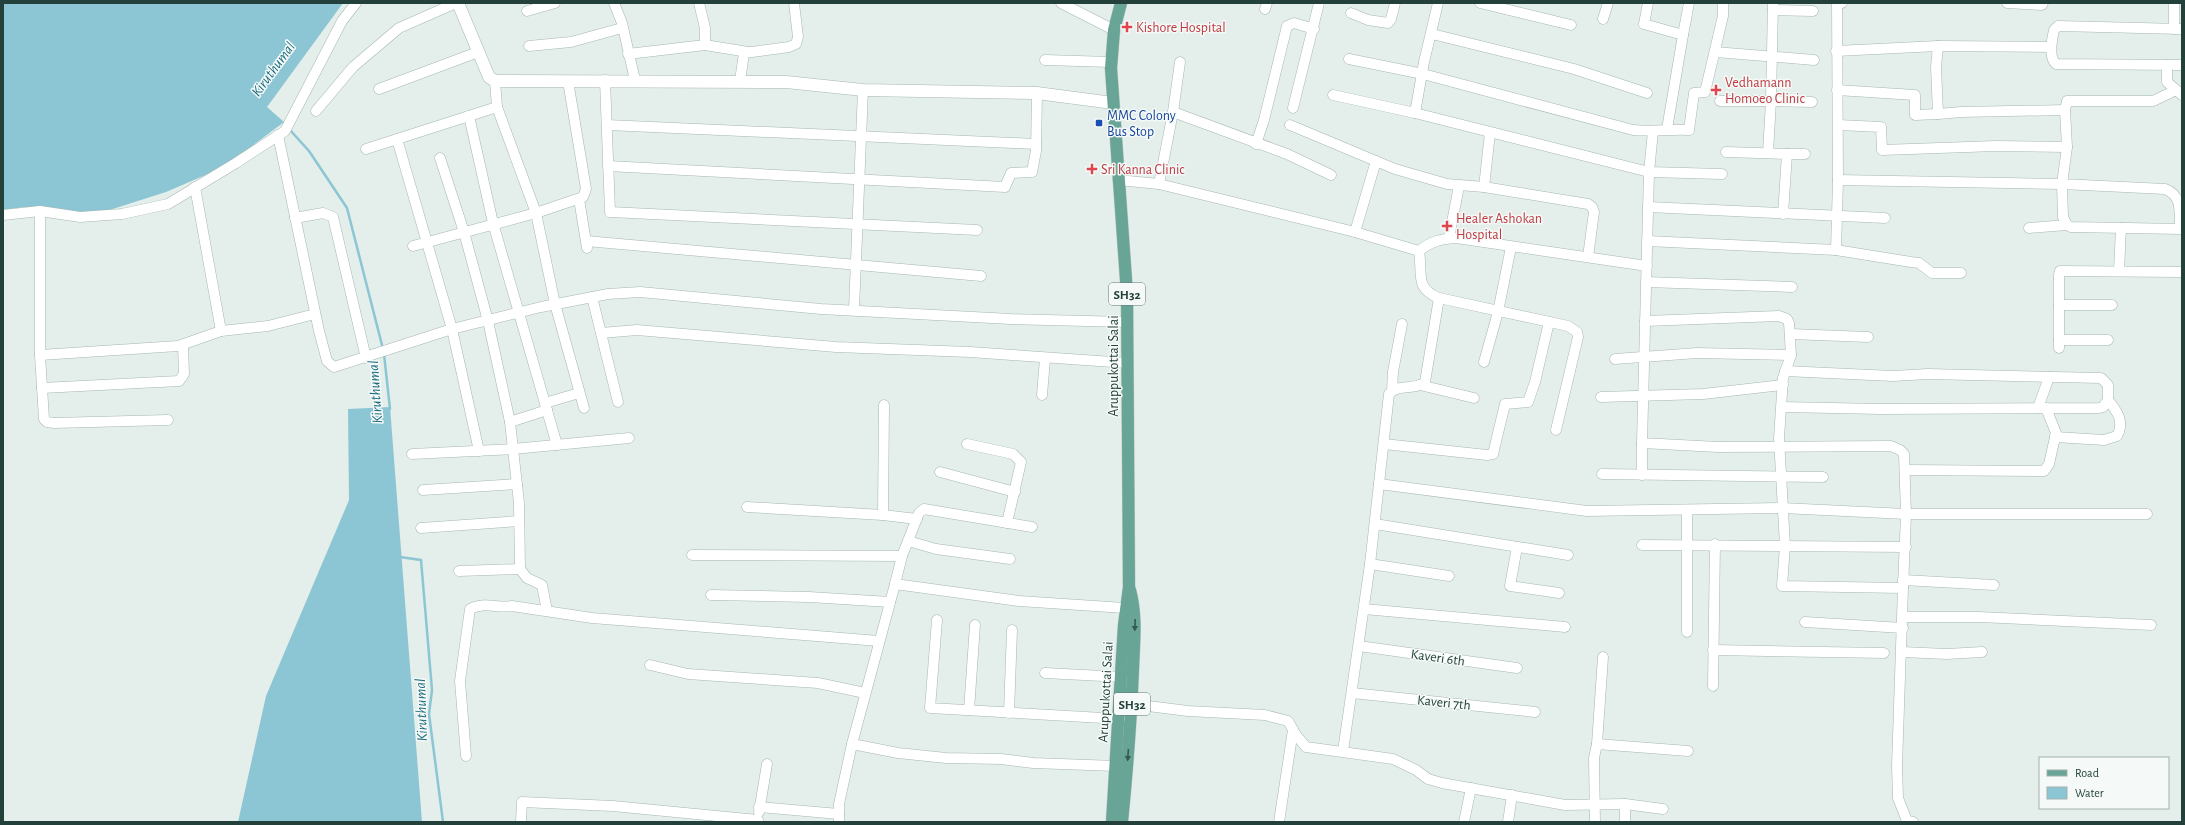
<svg xmlns="http://www.w3.org/2000/svg" width="2185" height="825" font-family="'Alegreya Sans',sans-serif">
	<style>
		.water { fill: #8cc6d4 }
		.lines { fill: none; stroke-linecap: round; stroke-linejoin: round }
		.stream { stroke: #8cc6d4; stroke-width: 2.5 }
		.minor-casing { stroke: #a6b7b2; stroke-width: 11 }
		.tertiary-casing { stroke: #a6b7b2; stroke-width: 13 }
		.primary-casing { stroke: #c1cac8; stroke-width: 13 }
		.minor { stroke: #fff; stroke-width: 10 }
		.tertiary { stroke: #fff; stroke-width: 12 }
		.primary { stroke: #68a597; stroke-width: 12 }
		.oneway { fill: #345a51 }
		.health-dot { fill: #e0444e; stroke: #f5faf8; stroke-width: 1.5 }
		.transit-dot { fill: #1a4fb4; stroke: #f5faf8; stroke-width: 1.5 }
		.labels { text-anchor: middle; stroke-width: 3; stroke-linejoin: round; paint-order: stroke }
		.shield { fill: #f5faf8; stroke: #627873; stroke-width: 1 }
		.shield-label { font-size: 13px; font-weight: bold; fill: #23413a }
		.health-label { font-size: 14px; fill: #be3a42; stroke: #f5faf8; text-anchor: start }
		.transit-label { font-size: 14px; fill: #164399; stroke: #f5faf8; text-anchor: start }
		.street-label { font-size: 14px; fill: #23413a; stroke: #f5faf8 }
		.water-label { font-size: 15px; font-style: italic; fill: #1b6b7f; stroke: #f5faf8 }
	</style>
	<rect width="100%" height="100%" fill="#e4eeea"/>
	<g class="water">
		<polygon points="3,3 343,3 267,107 284,122 224,167 166,192 97,214 25,207 3,210"/>
		<polygon points="390,407 422,822 238,822 266,696 349,500 348,409"/>
	</g>
	<g class="lines">
		<g class="stream">
			<polyline points="290,130 309,151 347,208 383,349"/>
			<polyline points="384,354 390,409"/>
			<polyline points="400,557 421,560 432,690 429,714 443,822"/>
		</g>
		<g class="minor-casing">
			<g id="minor">
				<polyline points="614,3 622,23 635,80"/>
				<polyline points="1061,3 1114,30"/>
				<polyline points="1480,3 1571,25"/>
				<polyline points="1648,3 1644,24 1683,35 1667,129"/>
				<polyline points="2007,3 2042,5 2043,3"/>
				<polyline points="2174,3 2174,29"/>
				<polyline points="1265,9 1267,3"/>
				<polyline points="1773,10 1813,11"/>
				<polyline points="527,11 555,3"/>
				<polyline points="1351,13 1368,20 1388,23 1391,19 1395,3"/>
				<polyline points="1603,19 1608,3"/>
				<path d="M2182 29 2058 26 2054 30C2052 39 2048 57 2056 64L2182 65"/>
				<polyline points="1432,34 1574,69 1647,93"/>
				<polyline points="1683,35 1689,3"/>
				<polyline points="705,45 748,52"/>
				<polyline points="529,46 571,42 622,28"/>
				<polyline points="1938,46 1936,67 1938,114 1961,112 2065,110"/>
				<polyline points="1836,51 1938,46 2051,47"/>
				<polyline points="1715,52 1814,60"/>
				<polyline points="628,54 705,45 705,28 699,3"/>
				<path d="M1349 59 1423 74 1633 130C1652 132 1670 129 1689 130L1694 93 1705 92 1723 16V3"/>
				<polyline points="1045,60 1111,62"/>
				<polyline points="2167,65 2167,82 2182,95"/>
				<polyline points="605,80 610,212 977,230"/>
				<polyline points="495,81 497,107 536,213 555,304 584,408"/>
				<polyline points="740,81 744,53 789,47 796,44 798,37 794,3"/>
				<polyline points="379,89 478,52"/>
				<polyline points="1837,90 1915,95 1915,115 1938,114"/>
				<path d="M2176 90 2153 101H2067L2065 110 2067 147 2062 184 2165 189C2183 196 2179 212 2180 228"/>
				<polyline points="1333,95 1415,113 1649,172 1722,174"/>
				<polyline points="1720,101 1771,101 1773,3"/>
				<polyline points="1293,108 1319,3"/>
				<polyline points="316,111 353,67 399,28 456,3"/>
				<polyline points="1173,112 1287,154 1331,175"/>
				<polyline points="1415,113 1424,62 1438,3"/>
				<polyline points="469,116 493,223 557,445"/>
				<polyline points="607,125 1036,144"/>
				<polyline points="1290,125 1395,169 1447,184 1484,187 1588,204 1592,207 1594,212 1588,257"/>
				<polyline points="1838,125 1881,127 1882,150 1996,146 2067,147"/>
				<polyline points="1653,131 1649,172 1642,443 1718,447 1891,446 1900,450 1904,454 1906,514 1903,588"/>
				<polyline points="278,135 319,331 327,361 334,367 452,329 541,307 608,294 640,292 821,309 1011,319 1127,322"/>
				<polyline points="397,139 452,329 479,451"/>
				<polyline points="1256,144 1264,120 1287,26 1294,23 1314,29"/>
				<polyline points="366,149 497,107"/>
				<polyline points="1726,152 1787,154 1783,214"/>
				<polyline points="1768,153 1771,101 1812,102"/>
				<polyline points="1787,154 1805,154"/>
				<polyline points="440,158 464,232 488,321 510,422 519,503 520,569 527,578 542,585 547,611"/>
				<polyline points="608,166 1005,187 1011,173 1032,172 1036,151 1037,93"/>
				<path d="M1118 180 1159 184 1355 232 1419 251C1431 241 1441 239 1456 238L1647 266"/>
				<polyline points="1838,180 2062,184 2063,217 2067,225 2071,227 2182,229"/>
				<polyline points="1159,184 1173,112 1180,62"/>
				<polyline points="195,187 221,331"/>
				<polyline points="1484,187 1490,133"/>
				<polyline points="579,199 587,248"/>
				<polyline points="1648,207 1885,218"/>
				<polyline points="40,211 40,355 44,419 47,422 54,423 168,420"/>
				<polyline points="3,215 40,211 80,217 122,214 168,204 236,163 285,131 342,21 356,3"/>
				<polyline points="295,218 323,213 333,217 366,358"/>
				<polyline points="2029,228 2067,225"/>
				<polyline points="1355,232 1376,161"/>
				<polyline points="1449,238 1459,186"/>
				<polyline points="586,241 981,276"/>
				<polyline points="1647,241 1836,250 1838,180 1837,3 1842,3"/>
				<polyline points="413,246 536,213 583,197 586,189 568,81"/>
				<polyline points="1836,250 1911,262 1919,263 1932,273 1961,273"/>
				<path d="M1419 251C1423 274 1414 288 1439 298L1568 326 1577 332 1578 337 1556 430"/>
				<polyline points="2119,271 2121,228"/>
				<polyline points="1646,282 1792,287"/>
				<polyline points="592,297 618,402"/>
				<polyline points="2059,305 2112,305"/>
				<polyline points="854,309 863,90"/>
				<polyline points="1645,321 1779,316 1787,319 1789,323 1791,355 1783,378 1779,438 1785,546 1782,586 1903,588 1897,766 1898,798 1907,821 1913,822"/>
				<polyline points="601,333 637,330 836,347 970,352 1127,363"/>
				<polyline points="1790,334 1868,337"/>
				<polyline points="2059,340 2108,340"/>
				<polyline points="2059,348 2059,275 2060,271 2180,272"/>
				<polyline points="40,355 178,346 221,331 268,326 315,314"/>
				<polyline points="1615,359 1697,353 1791,355"/>
				<polyline points="1484,362 1498,312 1511,247"/>
				<polyline points="1420,385 1474,398"/>
				<polyline points="42,388 179,381 184,374 183,345"/>
				<polyline points="1392,391 1393,372 1402,324"/>
				<polyline points="1042,395 1045,359"/>
				<polyline points="1601,397 1703,394 1783,385"/>
				<polyline points="545,403 579,393"/>
				<polyline points="1782,407 1881,409 2099,408 2103,407 2108,400 2108,385 2101,378 1928,374 1893,376 1785,371"/>
				<polyline points="2038,408 2049,377"/>
				<polyline points="510,422 547,410"/>
				<path d="M2055 437 2104 440 2117 436C2125 422 2117 411 2108 400"/>
				<polyline points="1642,443 1642,475"/>
				<polyline points="967,444 1013,454 1021,462 1007,523"/>
				<polyline points="1384,444 1487,455 1493,454 1505,404 1528,402 1535,382 1549,322"/>
				<polyline points="412,454 513,449 629,438"/>
				<polyline points="1905,470 2044,471 2049,464 2056,433 2046,408"/>
				<polyline points="940,472 1015,492"/>
				<polyline points="1602,474 1823,477"/>
				<polyline points="1379,484 1587,511 1782,508 1906,514 2147,514"/>
				<polyline points="423,490 517,484"/>
				<polyline points="747,507 883,515 917,519"/>
				<polyline points="1687,510 1687,632"/>
				<polyline points="883,515 884,405"/>
				<polyline points="1375,524 1568,555"/>
				<polyline points="421,528 519,521"/>
				<polyline points="908,541 936,549 1010,559"/>
				<polyline points="1642,545 1906,547"/>
				<polyline points="1517,547 1510,586 1559,593"/>
				<polyline points="692,555 902,556"/>
				<polyline points="1370,564 1449,576"/>
				<polyline points="459,571 520,569"/>
				<polyline points="1903,580 1994,585"/>
				<polyline points="895,584 902,556 919,513 924,509 1032,527"/>
				<polyline points="711,595 809,597 890,602"/>
				<polyline points="1364,609 1565,627"/>
				<polyline points="1903,617 1979,617 2151,625"/>
				<polyline points="937,620 930,708 1120,719"/>
				<polyline points="1805,622 1903,628"/>
				<polyline points="1359,646 1517,668"/>
				<polyline points="1713,650 1884,653"/>
				<polyline points="1902,652 1947,654 1982,652"/>
				<polyline points="650,665 688,674 818,683 865,693"/>
				<polyline points="1045,673 1122,677"/>
				<polyline points="1713,686 1715,544"/>
				<polyline points="1352,693 1535,712"/>
				<polyline points="1132,704 1188,711 1265,715 1288,721 1296,735 1306,747 1393,759 1416,770 1428,779 1442,783 1565,805 1625,804 1663,809"/>
				<polyline points="969,710 975,625"/>
				<polyline points="1009,713 1012,630"/>
				<polyline points="1597,744 1688,751"/>
				<path d="M1343 751 1370 564 1389 394C1398 383 1415 391 1425 382L1439 298"/>
				<path d="M466 756 460 681 470 609C484 601 498 609 512 606L592 618 879 641"/>
				<polyline points="1116,766 1033,763 1001,759 946,758 898,753 852,744 895,584 1019,601 1125,608"/>
				<polyline points="759,807 839,814"/>
				<polyline points="759,812 767,764"/>
				<polyline points="521,822 522,802 613,806 758,820"/>
				<polyline points="839,822 839,804 852,744"/>
				<polyline points="1279,822 1293,730"/>
				<polyline points="1464,822 1471,788"/>
				<polyline points="1508,822 1512,795"/>
				<polyline points="1595,822 1594,758 1597,744 1603,657"/>
				<polyline points="1625,822 1625,804"/>
			</g>
		</g>
		<g class="tertiary-casing">
			<polyline id="tertiary" points="458,3 489,77 495,81 786,82 863,90 1037,93 1113,103"/>
		</g>
		<g class="primary-casing">
			<g id="primary">
				<polyline points="1112,822 1124,625 1129,587 1127,294 1111,68 1114,30 1121,3"/>
				<path d="M1122 822C1127 771 1131 720 1133 669 1134 642 1137 616 1130 590"/>
			</g>
		</g>
		<use href="#minor" class="minor"/>
		<use href="#tertiary" class="tertiary"/>
		<use href="#primary" class="primary"/>
	</g>
	<defs><path id="oneway-solid" d="M-6-.8H1V-3.2L6.5 0L1 3.2V.8H-6Z"/></defs>
	<g class="oneway">
		<use href="#oneway-solid" transform="translate(1135 625) rotate(92)"/>
		<use href="#oneway-solid" transform="translate(1128 755) rotate(94)"/>
	</g>
	<g class="health-dot">
		<path d="M1125 21h4v4h4v4h-4v4h-4v-4h-4v-4h4z"/>
		<path d="M1714 84h4v4h4v4h-4v4h-4v-4h-4v-4h4z"/>
		<path d="M1090 163h4v4h4v4h-4v4h-4v-4h-4v-4h4z"/>
		<path d="M1445 220h4v4h4v4h-4v4h-4v-4h-4v-4h4z"/>
	</g>
	<rect class="transit-dot" x="1095" y="119" width="8" height="8" rx="2"/>
	<g class="labels">
		<g class="shield">
			<rect x="1109" y="283" width="36" height="22" rx="3"/>
			<rect x="1114" y="693" width="36" height="22" rx="3"/>
		</g>
		<g class="shield-label">
			<text x="1127" y="299">SH32</text>
			<text x="1132" y="709">SH32</text>
		</g>
		<g class="health-label">
			<text x="1136" y="32">Kishore Hospital</text>
			<text x="1725" y="87">Vedhamann<tspan x="1725" dy="16">Homoeo Clinic</tspan></text>
			<text x="1101" y="174">Sri Kanna Clinic</text>
			<text x="1456" y="223">Healer Ashokan<tspan x="1456" dy="16">Hospital</tspan></text>
		</g>
		<g class="transit-label">
			<text x="1107" y="120">MMC Colony<tspan x="1107" dy="16">Bus Stop</tspan></text>
		</g>
		<g class="street-label">
			<text transform="translate(1113 366) rotate(-90)" y="5">Aruppukottai Salai</text>
			<text transform="translate(1438 657) rotate(8)" y="5">Kaveri 6th</text>
			<text transform="translate(1105 692) rotate(-87)" y="5">Aruppukottai Salai</text>
			<text transform="translate(1444 702) rotate(6)" y="5">Kaveri 7th</text>
		</g>
		<g class="water-label">
			<text transform="translate(273 69) rotate(-54)" y="5">Kiruthumal</text>
			<text transform="translate(375 392) rotate(-94)" y="5">Kiruthumal</text>
			<text transform="translate(421 710) rotate(-92)" y="5">Kiruthumal</text>
		</g>
	</g>
	<rect width="2185" height="825" fill="none" stroke="#23413a" stroke-width="8"/>
	<rect x="2039" y="757" width="130" height="52" fill="#f5faf8" stroke="#a1b0ac"/>
	<rect x="2047" y="770" width="20" height="6" fill="#68a597" stroke="#a1b0ac"/>
	<text x="2075" y="777" font-size="12" fill="#23413a">Road</text>
	<rect x="2047" y="787" width="20" height="12" fill="#8cc6d4" stroke="#a1b0ac"/>
	<text x="2075" y="797" font-size="12" fill="#23413a">Water</text>
</svg>
